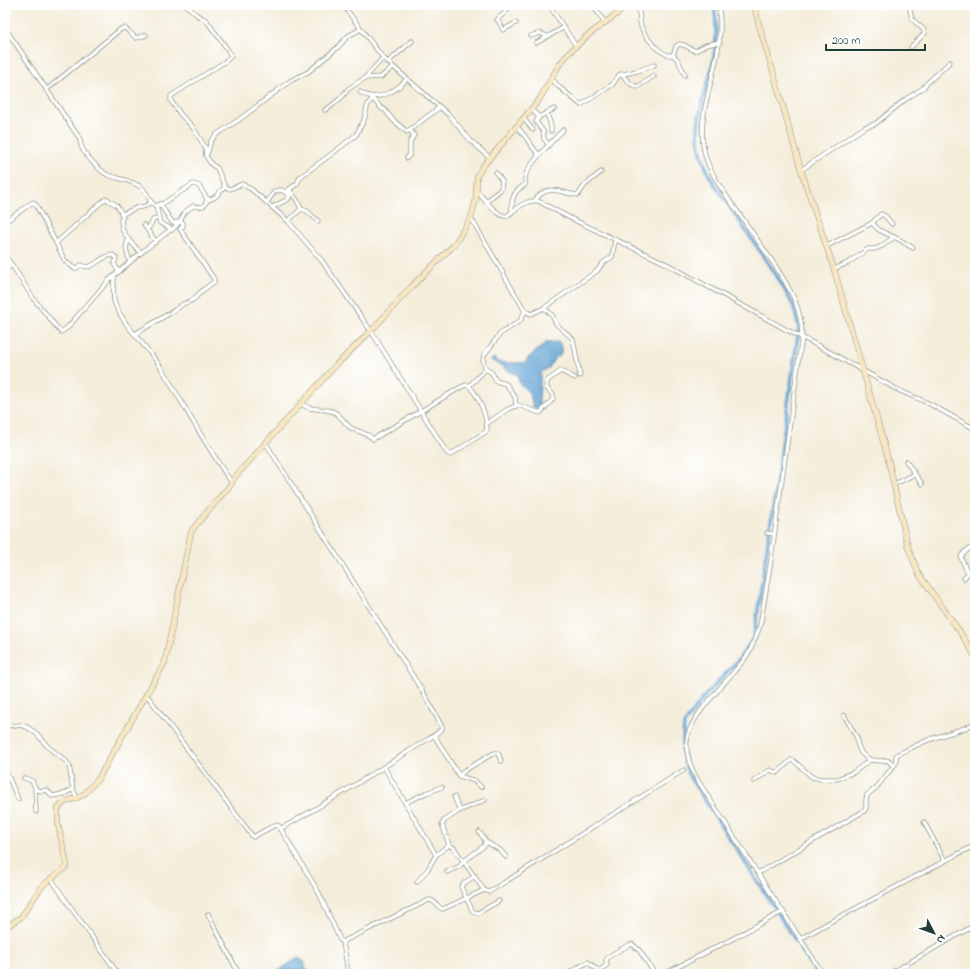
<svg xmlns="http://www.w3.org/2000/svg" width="980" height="979" font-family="'Indie Flower',sans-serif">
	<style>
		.water { fill: url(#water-ripples); stroke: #3f6f84 }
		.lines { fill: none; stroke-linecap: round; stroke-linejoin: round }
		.canal { stroke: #5fa1d3; stroke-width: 3.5 }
		.street-casing { stroke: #8a9587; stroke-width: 5 }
		.secondary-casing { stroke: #8a9587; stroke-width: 6 }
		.street { stroke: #fff; stroke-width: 3.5 }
		.secondary { stroke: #f9e7c3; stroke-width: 5 }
	</style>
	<defs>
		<pattern id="water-ripples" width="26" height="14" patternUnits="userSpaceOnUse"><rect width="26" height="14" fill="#5fa1d3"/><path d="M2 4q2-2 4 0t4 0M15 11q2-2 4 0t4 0" fill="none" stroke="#4e84ac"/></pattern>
	</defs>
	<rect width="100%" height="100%" fill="#fff"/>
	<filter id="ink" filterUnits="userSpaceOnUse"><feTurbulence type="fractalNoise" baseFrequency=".025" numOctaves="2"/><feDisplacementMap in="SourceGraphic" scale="8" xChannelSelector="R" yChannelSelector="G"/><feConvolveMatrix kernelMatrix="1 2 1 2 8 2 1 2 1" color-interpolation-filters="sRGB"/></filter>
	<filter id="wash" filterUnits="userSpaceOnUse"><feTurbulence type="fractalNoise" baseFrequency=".012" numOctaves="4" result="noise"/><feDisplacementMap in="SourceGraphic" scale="16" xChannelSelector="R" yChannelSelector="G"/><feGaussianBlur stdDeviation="0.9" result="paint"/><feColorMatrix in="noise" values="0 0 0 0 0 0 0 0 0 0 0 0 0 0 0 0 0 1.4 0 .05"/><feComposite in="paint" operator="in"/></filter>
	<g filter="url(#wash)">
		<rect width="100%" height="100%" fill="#f4edda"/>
		<g class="water">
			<path d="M547 342H559C562 349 563 352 558 358L556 356 549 368 541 372 539 402 542 410 539 412 533 407 531 399 528 392 519 383 517 374 512 373 491 360 494 358C496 359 497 361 499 362 503 363 522 363 526 362L528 358Z"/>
			<polygon points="298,957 305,962 305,968 308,970 309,974 274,974"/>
		</g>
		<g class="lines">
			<path class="canal" d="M714 5C717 24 717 43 713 63 708 86 698 108 698 132 698 149 704 164 711 179L778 278 793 305 799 328 754 637 740 658 704 697 684 724 682 751 688 774 817 974"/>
		</g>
	</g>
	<g filter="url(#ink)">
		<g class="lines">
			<g class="street-casing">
				<g id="street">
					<polyline points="186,5 197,15 206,20 228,50 231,56 226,61 177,92 171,96 171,101 181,115 192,126 205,147 206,156 212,165 217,168 225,187 230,189 242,184 251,189 288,221 322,261 371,331 421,411 461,387 466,385 469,386 486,369 483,362 484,355 500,334 520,321 525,311"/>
					<polyline points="343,5 383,58 449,115 470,140 490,158"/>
					<path d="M509 5C508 13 501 15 497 20H498L503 30 516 23"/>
					<polyline points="549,5 576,46"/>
					<polyline points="593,5 605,23"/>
					<path d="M636 5C642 15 638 17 641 26 645 37 661 57 673 55L676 47 679 44 684 45 695 51 706 45 720 42"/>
					<path d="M718 5C720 12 720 19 720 26 721 70 691 118 707 161 714 180 728 198 740 215 750 229 760 244 770 258 789 286 808 315 800 350L770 566 760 626 750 651 743 661C733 673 723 684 713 696 685 727 677 746 700 784L823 974"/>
					<polyline points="909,5 912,19 923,29 925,33 911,47"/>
					<path d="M5 28 80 139C80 142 81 145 82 148 85 155 101 172 108 175 119 179 131 180 141 187 148 192 148 202 156 206L162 204 193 184 199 186 206 197 209 200 215 197 225 187"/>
					<polyline points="531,36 540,33 547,36"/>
					<polyline points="536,43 563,28"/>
					<polyline points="673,55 678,60 685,75"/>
					<polyline points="388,62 412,41"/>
					<polyline points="621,74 631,84 637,87 654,76"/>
					<polyline points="365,78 381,77 393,67"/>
					<polyline points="552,79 558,86 581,105 612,85 619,75 637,71 654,65"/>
					<polyline points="46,90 121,29 125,28 136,38 146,35"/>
					<path d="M360 92C376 103 395 92 407 79"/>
					<polyline points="372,98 382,109 384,109 393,120 407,132 440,107"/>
					<polyline points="325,110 330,107 342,97 348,89 365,78 383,58"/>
					<polyline points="532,110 539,117"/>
					<polyline points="547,113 551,126 551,131"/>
					<polyline points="524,119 533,130"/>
					<path d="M517 127C526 136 531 146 539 155"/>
					<polyline points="549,145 544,139 543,131 536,122 539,117 554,109"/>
					<polyline points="207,154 211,141 216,135 240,119 290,81 308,72 337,48 348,36 361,29"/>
					<polyline points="407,158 410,154 410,142 414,135 410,130"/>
					<polyline points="801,170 865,127 875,124 906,99 923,88 926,84 950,62"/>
					<path d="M477 191C483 198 498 218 507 216 516 209 526 199 538 201L572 219 663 262 787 330 815 344 898 390 928 403 975 429"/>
					<path d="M535 200C549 182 562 194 578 195L585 185 601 172"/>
					<polyline points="267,202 275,191 282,190 289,195"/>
					<polyline points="486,202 501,189 502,181 496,173"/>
					<path d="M160 204 172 222 177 225 175 223 177 222 183 223 180 221 185 212 193 206C201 207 205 209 207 199"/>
					<polyline points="156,206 160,223 170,228"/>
					<polyline points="273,207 288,199 290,196 288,191 292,187 297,184 300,177 329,156 356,135 364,120 368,104 372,99"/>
					<polyline points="301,209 307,211 318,221"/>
					<path d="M512 212C511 200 513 191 525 185 526 183 525 181 525 179 524 167 555 139 563 130"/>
					<polyline points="121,213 123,217 121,219 122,229 128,239 126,249 130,262"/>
					<polyline points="471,218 525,311 531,314 544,308 597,271 603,263 612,257 615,240"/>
					<polyline points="288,221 301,209 297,200 289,189"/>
					<path d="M5 222 33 202 36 205 56 243 105 199H108L109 201C115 203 119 206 121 213L123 214 136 208 146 206 151 202"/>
					<polyline points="872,223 881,214 885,216 892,224"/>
					<polyline points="144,225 156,242"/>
					<polyline points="147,229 150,226 153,220 158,218"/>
					<polyline points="128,239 141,253"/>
					<path d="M56 243 65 261 75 269 81 265C92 272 99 256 113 255L116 258 114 264 119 272"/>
					<polyline points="827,246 872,223 879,230 900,240 913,248"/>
					<polyline points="5,257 12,265 33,298 59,330 61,332 67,328 109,280 143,251 170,230 170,228 172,230 177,225"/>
					<polyline points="834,269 848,263 868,249 875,249 882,246 894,237"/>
					<polyline points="5,270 12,265"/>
					<path d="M114 277C114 285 112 296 115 304 125 328 146 345 160 366 184 405 206 446 232 483"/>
					<polyline points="544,308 552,315 556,324 573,339 580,376"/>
					<polyline points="135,334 175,310 183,304 193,300 203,290 214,282 214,279 182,232 180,229 183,226 183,223"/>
					<polyline points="486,369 492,373 496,381 506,384 515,397 516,406"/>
					<path d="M300 403C313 413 324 406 336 413 339 415 346 424 351 428 358 432 368 433 373 439L421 411 447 453 450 455 487 431C487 416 479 396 469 386"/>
					<polyline points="486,424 508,409 518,405 540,413 553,399 553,395 546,387 548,380 561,371 575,378"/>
					<path d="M265 442 423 692 442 727V729L436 734C385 766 333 800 280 829"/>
					<polyline points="915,474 922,484"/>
					<polyline points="895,484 915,474 906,461"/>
					<polyline points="767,533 774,534"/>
					<path d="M964 578 968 573 961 558C962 552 969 549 975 546"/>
					<path d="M146 694 253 837 275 825 279 826 319 893 340 940 342 942 429 900C436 900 437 908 443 909L480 892 484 890 489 892 684 770"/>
					<polyline points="844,715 857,738 857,743 861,753 870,760"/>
					<polyline points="5,726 20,725 27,727 37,734 49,748 66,761 69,765 73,789 77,798"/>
					<polyline points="434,735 459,776 475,781 481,787"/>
					<polyline points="384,767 436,855"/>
					<polyline points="5,769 18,799"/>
					<polyline points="459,776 465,770 494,753 498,753 501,761"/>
					<polyline points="24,778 32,781 35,787 36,812"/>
					<polyline points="754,781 770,770 777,773 791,760 794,761 812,777 821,779 837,779 854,772 870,760 882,761 887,760 894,766"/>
					<polyline points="36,789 41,791 47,790 52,796 64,794 73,789"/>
					<polyline points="405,803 426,793 442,787"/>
					<polyline points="459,811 485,800"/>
					<polyline points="924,822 945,861"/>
					<polyline points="486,842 500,850 506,857"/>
					<polyline points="449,845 442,824 444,821 459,811 459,808 454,797"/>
					<polyline points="447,872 460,866 463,862 485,845 485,840 479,832"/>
					<polyline points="758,873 864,811 866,808 866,800 867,795 876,788 896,763 896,756 898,754 928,740 965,728 975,723"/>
					<polyline points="475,876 464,883 461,887 473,912 478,913 499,901"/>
					<path d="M51 878C72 911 96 941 118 974"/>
					<polyline points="417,882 428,869 436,855 449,845 454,848 484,890"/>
					<polyline points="208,914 239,974"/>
					<polyline points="800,939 830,922 975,845"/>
					<path d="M342 942C346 952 346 963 348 974"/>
					<path d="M567 974 588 962 596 969 600 970 607 965 606 960C609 955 626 946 632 944L639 950 655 974"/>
					<polyline points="664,974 732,939 780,913 784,912"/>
					<polyline points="889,974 975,925"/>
				</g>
			</g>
			<g class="secondary-casing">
				<g id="secondary">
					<polyline points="754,5 759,25 772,68 801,170 834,269 887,455 908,547 918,573 960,632 975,656"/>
					<polyline points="5,928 21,917 43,885 66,867 67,865 58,824 58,809 63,803 70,800 77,798 85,793 98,779 165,662 191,532 196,525 232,483 234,478 337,364 371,331 414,284 454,245 471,218 476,199 477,176 483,166 539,100 559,65 569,53 587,36 629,5"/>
				</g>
			</g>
			<use href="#street" class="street"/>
			<use href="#secondary" class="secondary"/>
		</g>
	</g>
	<rect width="980" height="979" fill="none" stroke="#fff" stroke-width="20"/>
	<g transform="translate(934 933) rotate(131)" stroke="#ffffff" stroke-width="3" paint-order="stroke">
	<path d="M0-3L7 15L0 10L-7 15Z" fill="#1f3d34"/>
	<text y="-6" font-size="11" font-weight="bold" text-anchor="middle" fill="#1f3d34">N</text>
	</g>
	<path d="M826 44v6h99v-6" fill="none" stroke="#1f3d34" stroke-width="2"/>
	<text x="832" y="44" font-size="12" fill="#1f3d34" stroke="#ffffff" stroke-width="3" paint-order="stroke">200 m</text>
</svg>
